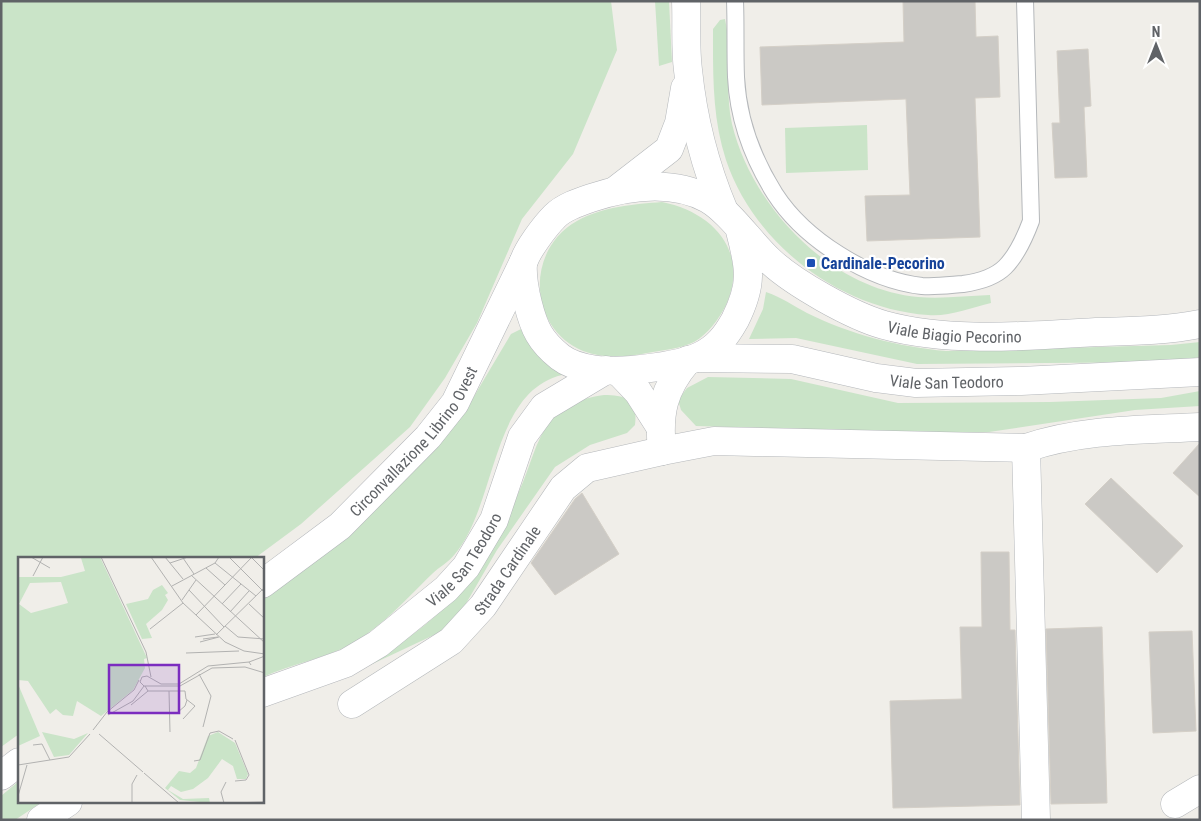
<svg xmlns="http://www.w3.org/2000/svg" width="1201" height="821" font-family="'Roboto Condensed',sans-serif">
	<style>
		.green { fill: #cae4c8 }
		.building { fill: #cbc9c5; stroke: #d4cfc7 }
		.lines { fill: none; stroke-linecap: round; stroke-linejoin: round }
		.lane-casing { stroke: #b5b8bb; stroke-width: 18 }
		.street-casing { stroke: #b5b8bb; stroke-width: 29 }
		.secondary-casing { stroke: #b4b7bb; stroke-width: 29 }
		.lane { stroke: #fff; stroke-width: 16 }
		.street { stroke: #fff; stroke-width: 28 }
		.secondary { stroke: #fff; stroke-width: 28 }
		.transit-dot { fill: #1a4fb4; stroke: #fff; stroke-width: 2 }
		.labels { text-anchor: middle; stroke-width: 4.5; stroke-linejoin: round; paint-order: stroke }
		.transit-label { font-size: 16px; font-weight: bold; fill: #164399; stroke: #fff; text-anchor: start }
		.street-label { font-size: 16px; fill: #606367; stroke: #fff }
		.inset-road { fill: none; stroke: #b2b2b1; stroke-width: 1 }
		.view { fill: #7b2cbf; fill-opacity: 0.15; stroke: #7b2cbf; stroke-width: 2.5 }
		.inset-edge { fill: none; stroke: #606367; stroke-width: 2.5 }
	</style>
	<rect width="100%" height="100%" fill="#f0eee9"/>
	<g class="green">
		<polygon points="1,1 611,1 617,50 573,154 522,219 477,323 445,378 410,427 301,524 255,558 19,558 19,734 1,747"/>
		<polygon points="655,1 669,1 672,62 659,66"/>
		<path d="M725 19C733 53 724 89 732 124 752 207 830 289 918 297 941 299 966 296 990 295L991 303C971 308 948 317 928 315 840 309 754 244 726 160 712 117 713 73 713 29L720 20Z"/>
		<polygon points="867,125 868,170 786,173 785,128"/>
		<path d="M662 202C713 212 750 252 726 305 719 319 708 334 694 342 680 349 663 350 647 353 626 357 604 359 583 351 528 328 525 250 577 221 601 207 635 204 662 202Z"/>
		<path d="M766 292C783 298 792 305 807 313 849 334 899 347 946 351L1171 345 1200 342V357L1171 362 917 364 796 338 749 339 763 309Z"/>
		<path d="M521 329 528 343 562 375C491 392 497 504 455 554 449 562 439 567 432 574 407 598 382 627 351 644 324 659 291 664 263 677V597L431 454 473 398 511 334Z"/>
		<polygon points="708,377 791,379 898,403 1050,402 1161,398 1200,391 1200,406 1135,410 989,432 945,433 696,426 681,410 678,400 687,388"/>
		<path d="M604 395C627 395 638 400 635 425L627 433 590 445 555 467 497 550 453 626 349 675C401 647 451 610 484 561 500 537 512 508 523 482 534 456 539 425 565 408 577 400 590 397 604 395Z"/>
		<polygon points="19,781 19,802 42,802 15,820 1,820 1,796"/>
	</g>
	<g class="building">
		<polygon points="903,1 975,1 976,37 998,36 1000,97 975,98 980,237 867,241 865,196 910,195 906,99 762,105 760,47 904,42"/>
		<polygon points="1088,49 1091,106 1084,107 1087,177 1055,178 1052,123 1060,123 1057,51"/>
		<polygon points="1200,443 1200,497 1173,473"/>
		<polygon points="1111,478 1183,546 1157,573 1085,504"/>
		<polygon points="582,493 619,554 555,595 531,563 575,499"/>
		<polygon points="981,552 1009,552 1010,630 1015,630 1020,805 893,808 890,701 962,699 960,627 982,627"/>
		<polygon points="1102,627 1107,803 1051,804 1046,629"/>
		<polygon points="1192,631 1196,731 1153,733 1149,632"/>
	</g>
	<g class="lines">
		<g class="lane-casing">
			<path id="lane" d="M735 1C736 26 735 52 736 77 738 118 753 159 775 194 804 239 868 280 922 286 936 287 950 285 963 284 977 282 995 277 1005 267 1017 255 1025 237 1031 221L1025 1"/>
		</g>
		<g class="street-casing">
			<g id="street">
				<path d="M686 1C687 24 685 48 688 70 693 119 705 166 724 211"/>
				<polyline points="616,190 669,149 679,123 685,88"/>
				<path d="M688 360C663 389 658 413 662 451L714 441 1026 448C1082 429 1141 430 1200 427"/>
				<polyline points="618,371 638,392 659,425"/>
				<polyline points="1026,448 1036,820"/>
				<path id="s1" d="M352 704 451 641 483 606 563 488 587 468 662 451"/>
				<polyline points="1175,804 1200,789"/>
			</g>
		</g>
		<g class="secondary-casing">
			<g id="secondary">
				<path id="s2" d="M740 231C750 269 753 284 735 320 726 336 717 348 700 356 681 365 653 368 632 370 610 372 578 371 560 357 540 341 534 328 528 304 525 293 522 275 523 264 526 251 545 226 555 216 564 207 579 202 591 198 628 186 671 179 708 199 730 212 750 242 769 260 793 283 852 316 884 325 949 343 1029 336 1096 332 1130 331 1166 331 1200 324"/>
				<path id="s3" d="M697 358 792 359 876 378 916 383 1021 381 1200 372"/>
				<path id="s4" d="M262 584 340 526 428 437 455 403 523 263"/>
				<path id="s5" d="M262 693 346 663 378 644 446 589 466 567 494 520 522 437 544 407 606 370"/>
				<polyline points="1,776 19,762"/>
				<polyline points="41,820 68,802"/>
			</g>
		</g>
		<use href="#lane" class="lane"/>
		<use href="#street" class="street"/>
		<use href="#secondary" class="secondary"/>
	</g>
	<rect class="transit-dot" x="806" y="258" width="10" height="10" rx="2.5"/>
	<g class="labels">
		<g class="transit-label">
			<text x="821" y="269">Cardinale-Pecorino</text>
		</g>
		<g class="street-label">
			<text dy="6" stroke="none"><textPath href="#s2" startOffset="901">Viale Biagio Pecorino</textPath></text>
			<text dy="6" stroke="none"><textPath href="#s3" startOffset="252">Viale San Teodoro</textPath></text>
			<text dy="6" stroke="none"><textPath href="#s4" startOffset="210">Circonvallazione Librino Ovest</textPath></text>
			<text dy="6" stroke="none"><textPath href="#s5" startOffset="248">Viale San Teodoro</textPath></text>
			<text dy="6" stroke="none"><textPath href="#s1" startOffset="208">Strada Cardinale</textPath></text>
		</g>
	</g>
	<g transform="translate(18 557)">
		<rect width="246" height="246" fill="#f0eee9"/>
		<path d="M82 0 129 101 126 102 127 111 115 133 83 159 59 144 55 159 45 158 38 152 32 157 10 124 0 123V20H43L67 14 63 1ZM43 25 50 46 13 56 1 47 12 26ZM144 28 150 36 147 38 150 43 144 53 128 67 134 81 124 82 108 47 130 42 135 33ZM0 127 22 179 0 189ZM24 175 56 182 70 176 51 198 36 200ZM200 175 217 186 230 217 228 222H219L215 209 204 202 190 221 175 232 163 235 153 229 150 233 165 242 191 241 192 246 162 243 147 231 161 214 172 216 178 211 190 179Z" fill="#cae4c8" fill-rule="evenodd"/>
		<path class="inset-road" d="M13 0 32 11M83 0 128 95 133 120M133 0 165 46 207 85 226 94 247 97M147 0 165 22M211 0 247 36M233 0 247 14M165 1 176 17M152 6 170 0M197 6 238 39M188 11 207 28M173 18 247 86M15 19 25 0M154 29 197 6 201 0M171 33 206 70M164 43 178 23M204 47 223 27M231 47 247 62M212 55 231 34M178 58 234 0M207 69 220 80 247 82M132 72 165 46M198 78 247 30M177 80 197 77M185 82 200 80M182 85 201 80M168 96 221 94M231 105 247 99M233 108 231 105 190 109 161 127H143L129 119 124 120 122 125 126 129H162L194 111 227 110 247 116M181 117 193 139 185 170M127 129 130 134H167L168 142 177 149 165 162M151 134 152 175M113 148 130 134M160 155 167 149 169 143M90 158 115 144 126 129M75 173 89 155 116 133 121 123M81 177 125 215M15 188 24 187 32 203M176 204 182 203 192 176 201 174 215 182M0 208 51 200 72 177M126 216 161 246M217 224 228 223 231 218 217 183M0 239 9 208M114 246V227L119 218M206 246 203 235 208 225M211 246 247 245"/>
		<path class="view" d="M91 108H161V156H91Z"/>
		<rect width="246" height="246" class="inset-edge"/>
	</g>
	<rect width="1201" height="821" fill="none" stroke="#606367" stroke-width="5"/>
	<g transform="translate(1156 45)" stroke="#ffffff" stroke-width="4" paint-order="stroke">
	<path d="M0-4L9 19L0 12L-9 19Z" fill="#606367"/>
	<text y="-8" font-size="14" font-weight="bold" text-anchor="middle" fill="#606367">N</text>
	</g>
</svg>
